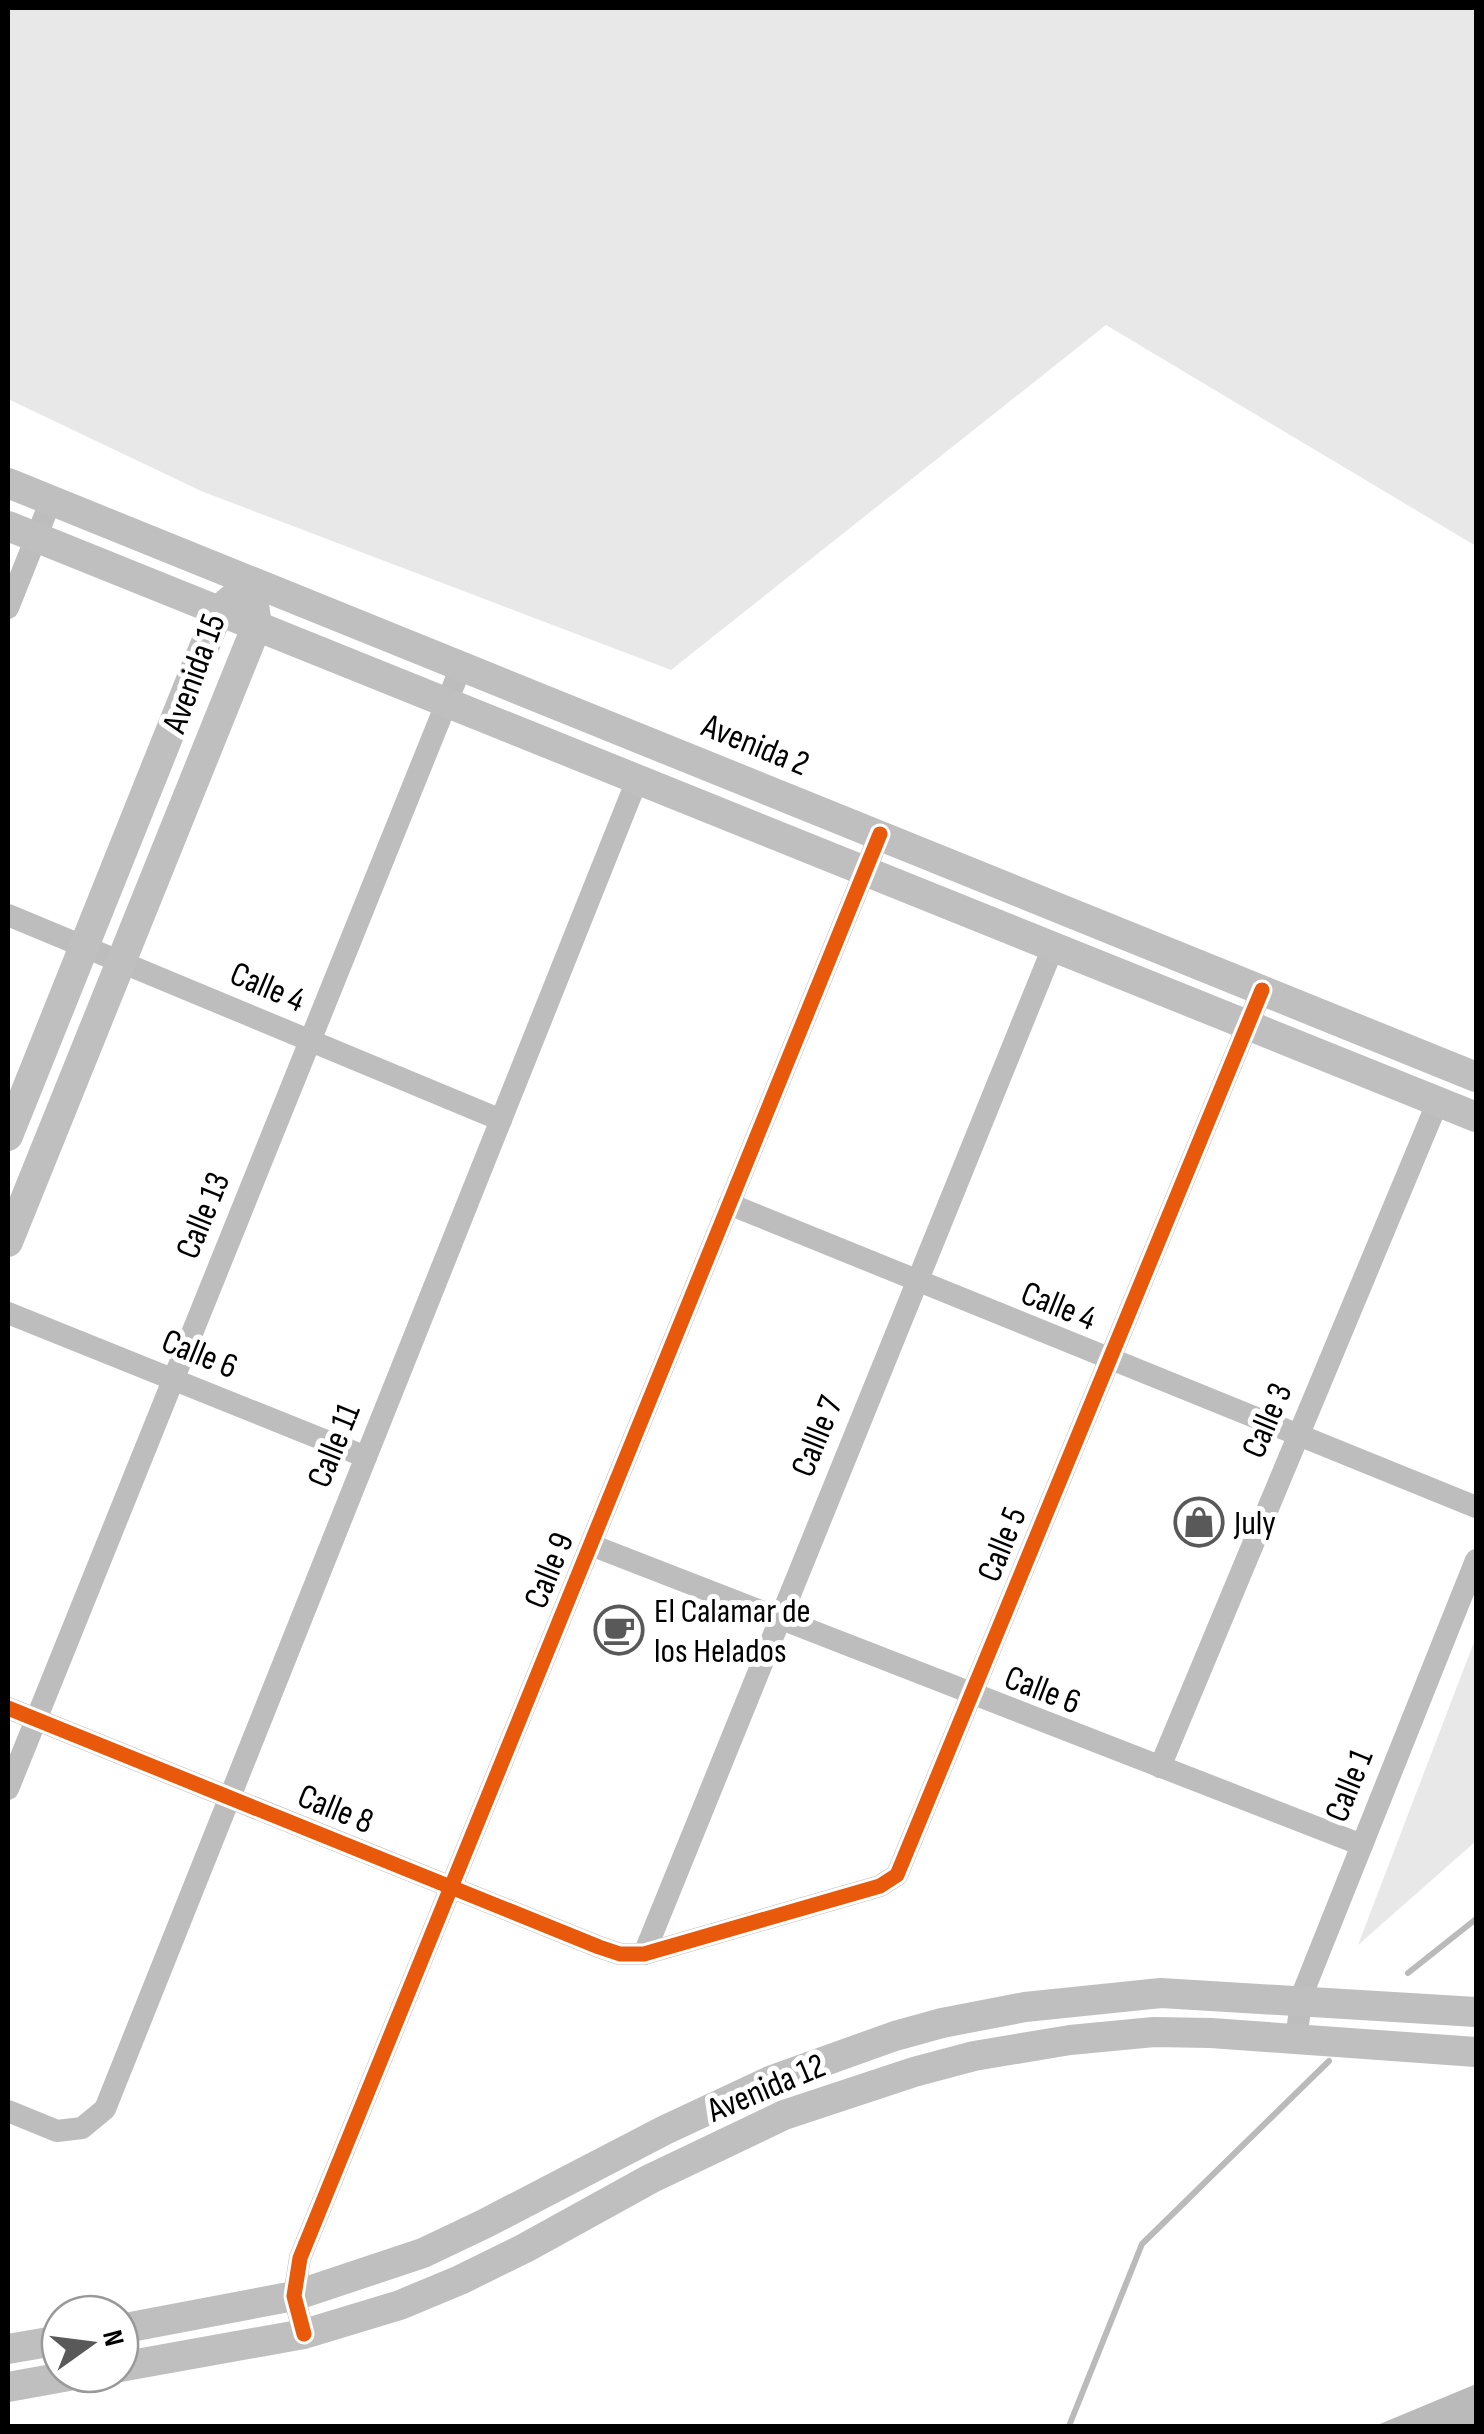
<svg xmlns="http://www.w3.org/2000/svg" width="1484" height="2434" font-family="'Sofia Sans Condensed',sans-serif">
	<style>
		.green { fill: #e8e8e8 }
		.water { fill: #bababa }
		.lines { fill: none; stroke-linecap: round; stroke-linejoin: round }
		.stream { stroke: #bababa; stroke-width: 6 }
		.street { stroke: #bdbdbd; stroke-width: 22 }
		.secondary { stroke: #bfbfbf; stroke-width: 30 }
		.cycleway-casing { stroke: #fff; stroke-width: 21 }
		.cycleway { stroke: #e8590c; stroke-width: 15 }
		.labels { text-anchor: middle; stroke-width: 10; stroke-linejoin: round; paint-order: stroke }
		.street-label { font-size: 35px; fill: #000; stroke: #fff }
		.poi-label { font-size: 35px; fill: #000; stroke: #fff; text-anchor: start }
	</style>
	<rect width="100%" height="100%" fill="#fff"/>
	<g class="green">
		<polygon points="8,8 1476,8 1476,546 1106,325 671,670 201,491 8,399"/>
		<polygon points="1476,1637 1476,1841 1358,1945"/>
	</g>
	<polygon class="water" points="1476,2384 1476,2426 1375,2426"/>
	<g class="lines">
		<g class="stream">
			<polyline points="1408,1973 1476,1919"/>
			<polyline points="1069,2426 1142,2244 1329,2061"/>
		</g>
		<g class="street">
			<polyline points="8,608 51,500"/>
			<polyline points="8,915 501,1120"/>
			<polyline points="729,1204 1476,1507"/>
			<polyline points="8,1313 366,1457"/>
			<polyline points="591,1545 1362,1845"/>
			<polyline points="8,1708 599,1947 620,1954 644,1954 880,1886 897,1875 1262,990"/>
			<polyline points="1160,1767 1438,1101"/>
			<polyline points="8,1789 461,667"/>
			<polyline points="644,1954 1054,945"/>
			<polyline points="1296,2039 1302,1995 1476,1560"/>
			<polyline points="8,2111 57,2131 82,2128 105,2109 637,780"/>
			<polyline points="304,2334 294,2296 300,2258 880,834"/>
		</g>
		<g class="secondary">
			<polyline points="8,483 1476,1077"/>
			<polyline points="8,526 1476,1117"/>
			<polyline points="8,1136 219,610 234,597"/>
			<polyline points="8,1242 257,625 254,605"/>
			<polyline points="120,2329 294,2296 423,2253 484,2224 665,2130 772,2080 895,2036 942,2023 1025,2007 1161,1993 1476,2012"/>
			<polyline points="8,2349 60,2340"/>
			<polyline points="120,2367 304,2334 400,2305 460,2280 525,2248 650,2179 784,2115 914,2072 974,2056 1070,2040 1154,2032 1211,2033 1476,2052"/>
			<polyline points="8,2387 80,2374"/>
		</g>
		<g class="cycleway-casing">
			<g id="cycleway">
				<polyline points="8,1708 599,1947 620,1954 644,1954 880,1886 897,1875 1262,990"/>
				<polyline points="304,2334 294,2296 300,2258 880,834"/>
			</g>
		</g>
		<use href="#cycleway" class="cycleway"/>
	</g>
	<defs>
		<g id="shop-ring" transform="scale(2.5)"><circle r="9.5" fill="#fff" stroke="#595959" stroke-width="1.5"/><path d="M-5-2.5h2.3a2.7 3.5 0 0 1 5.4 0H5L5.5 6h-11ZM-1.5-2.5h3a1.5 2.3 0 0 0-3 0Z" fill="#595959"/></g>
		<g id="cafe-ring" transform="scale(2.5)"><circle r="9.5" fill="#fff" stroke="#595959" stroke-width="1.5"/><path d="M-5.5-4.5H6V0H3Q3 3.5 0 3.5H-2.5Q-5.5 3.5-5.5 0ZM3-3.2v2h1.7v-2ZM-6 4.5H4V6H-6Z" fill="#595959"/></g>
	</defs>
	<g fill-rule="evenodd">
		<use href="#shop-ring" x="1199" y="1522"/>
		<use href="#cafe-ring" x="619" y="1630"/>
	</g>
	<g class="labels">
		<g class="street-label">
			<text transform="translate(193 673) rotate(-70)" y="12">Avenida 15</text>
			<text transform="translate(756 744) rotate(22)" y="12">Avenida 2</text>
			<text transform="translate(268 986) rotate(23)" y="12">Calle 4</text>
			<text transform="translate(202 1215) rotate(-68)" y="12">Calle 13</text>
			<text transform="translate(1059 1305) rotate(22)" y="12">Calle 4</text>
			<text transform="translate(200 1353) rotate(22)" y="12">Calle 6</text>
			<text transform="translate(1266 1420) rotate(-67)" y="12">Calle 3</text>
			<text transform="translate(816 1436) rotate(-68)" y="12">Callle 7</text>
			<text transform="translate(333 1445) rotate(-68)" y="12">Calle 11</text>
			<text transform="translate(1001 1544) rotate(-68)" y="12">Calle 5</text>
			<text transform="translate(548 1570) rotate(-68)" y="12">Calle 9</text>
			<text transform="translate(1043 1689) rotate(21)" y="12">Calle 6</text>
			<text transform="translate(1348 1785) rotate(-68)" y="12">Calle 1</text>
			<text transform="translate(336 1808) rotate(22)" y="12">Calle 8</text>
			<text transform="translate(766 2087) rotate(-23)" y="12">Avenida 12</text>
		</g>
		<g class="poi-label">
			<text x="1234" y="1534">July</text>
			<text x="654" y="1622">El Calamar de<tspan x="654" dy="40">los Helados</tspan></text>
		</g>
	</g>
	<rect width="1484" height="2434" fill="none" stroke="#000000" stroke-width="20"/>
	<g transform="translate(90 2344) rotate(76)"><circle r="48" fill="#ffffff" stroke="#999999" stroke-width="2.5"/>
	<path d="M0-8L18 38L0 25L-18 38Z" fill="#595959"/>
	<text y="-15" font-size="28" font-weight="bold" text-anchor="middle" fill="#000000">N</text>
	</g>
</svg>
